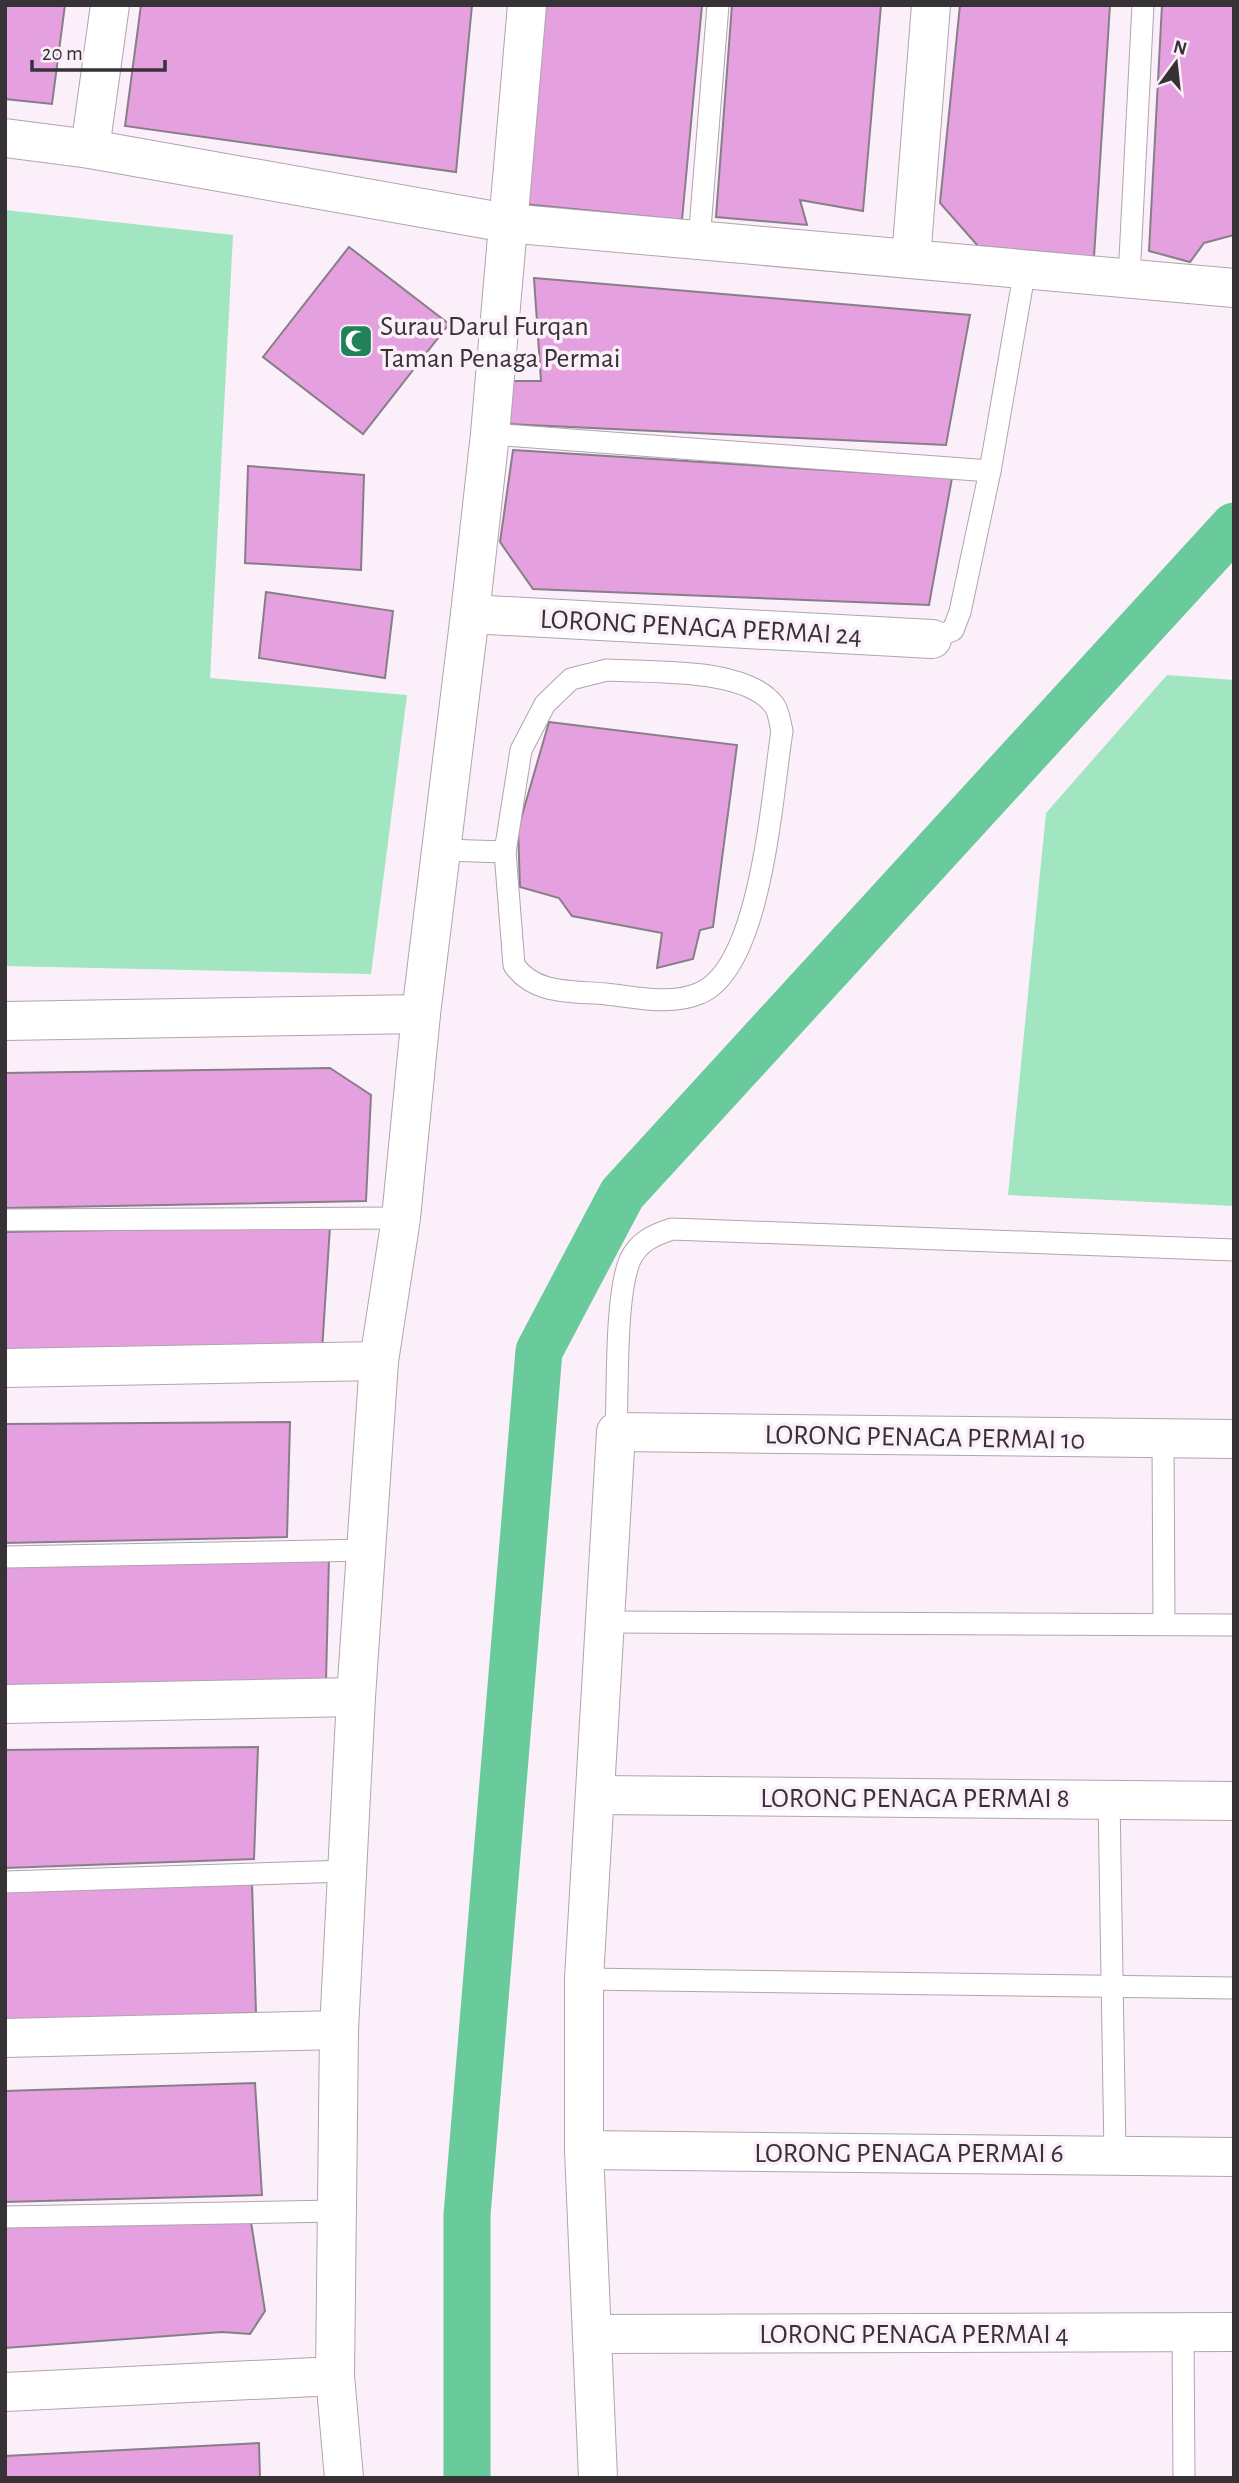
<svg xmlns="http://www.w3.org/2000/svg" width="1239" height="2483" font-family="'Alegreya Sans',sans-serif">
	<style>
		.green { fill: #a2e5c1 }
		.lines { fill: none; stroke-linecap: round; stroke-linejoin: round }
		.canal { stroke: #69ca9b; stroke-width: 47 }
		.building { fill: #e5a0df; stroke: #887e87; stroke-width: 2 }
		.lane-casing { stroke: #b0a5af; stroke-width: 23 }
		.street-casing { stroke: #b0a5af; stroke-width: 40 }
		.lane { stroke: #fff; stroke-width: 21 }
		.street { stroke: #fff; stroke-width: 38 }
		.labels { text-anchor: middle; stroke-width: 7; stroke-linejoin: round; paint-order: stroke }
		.poi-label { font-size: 28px; fill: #363236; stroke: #fbeff9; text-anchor: start }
		.street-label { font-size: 28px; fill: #363236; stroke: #fbeff9 }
	</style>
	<rect width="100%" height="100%" fill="#fbeff9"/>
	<g class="green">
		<polygon points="5,210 233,235 210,678 407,695 371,974 5,966"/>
		<polygon points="1167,675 1234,680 1234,1206 1008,1195 1046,813"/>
	</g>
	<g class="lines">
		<polyline class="canal" points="467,2478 467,2215 539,1351 622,1194 1234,526"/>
	</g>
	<g class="building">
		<polygon points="5,5 65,5 52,104 5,99"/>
		<polygon points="141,5 472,5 456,172 125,126"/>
		<polygon points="543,5 702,5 682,220 524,204"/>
		<polygon points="732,5 881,5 863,211 800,200 807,225 716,217"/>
		<polygon points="960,5 1110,5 1094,257 978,246 940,203"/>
		<polygon points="1162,5 1234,5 1234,235 1204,243 1190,262 1149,251"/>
		<polygon points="349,247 449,324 363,434 263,357"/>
		<polygon points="534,278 970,315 946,445 506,424 511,381 541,381"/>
		<polygon points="513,450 952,478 929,605 533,589 500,542"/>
		<polygon points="248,466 364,475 361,570 245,563"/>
		<polygon points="266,592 393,611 385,678 259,658"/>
		<polygon points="549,722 737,745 713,927 700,930 693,959 657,968 662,933 572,916 559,898 520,887 518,829"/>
		<polygon points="330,1068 371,1095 366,1201 5,1208 5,1073"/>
		<polygon points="330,1226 322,1351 5,1358 5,1232"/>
		<polygon points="290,1422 287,1537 5,1543 5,1424"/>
		<polygon points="329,1557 326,1682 5,1690 5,1563"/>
		<polygon points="258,1747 254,1859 5,1868 5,1750"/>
		<polygon points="252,1883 256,2013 5,2021 5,1891"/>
		<polygon points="255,2083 262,2195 5,2202 5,2091"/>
		<polygon points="251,2222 265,2311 250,2334 222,2332 5,2348 5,2227"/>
		<polygon points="259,2443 260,2478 5,2478 5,2456"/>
	</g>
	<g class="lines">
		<g class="lane-casing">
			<g id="lane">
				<polyline points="699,241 718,5"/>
				<polyline points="1129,278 1143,5"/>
				<polyline points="490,434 990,471"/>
				<polyline points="932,639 953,630 960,612 990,471 1025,269"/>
				<path d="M607 670C651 673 746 667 774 705 779 711 780 724 782 731 772 793 762 967 700 993 671 1006 636 997 606 994 573 991 534 995 514 965L505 852 521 750 545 704 571 679Z"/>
				<polyline points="443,850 505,852"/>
				<polyline points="5,1220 401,1218"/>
				<path d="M616 1432C618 1390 615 1295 630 1260 639 1241 654 1235 672 1229L1234 1250"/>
				<polyline points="1163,1440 1164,1623"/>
				<polyline points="5,1557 369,1550"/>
				<polyline points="605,1622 1234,1625"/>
				<polyline points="1109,1799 1115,2154"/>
				<polyline points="5,1882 346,1871"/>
				<polyline points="584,1979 1234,1988"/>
				<polyline points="5,2217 336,2211"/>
				<polyline points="1183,2331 1184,2478"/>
			</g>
		</g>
		<g class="street-casing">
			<g id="street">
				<polyline points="5,138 90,149 507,223 1234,288"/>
				<polyline points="90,149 110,5"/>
				<polyline points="911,259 931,5"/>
				<polyline points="470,614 932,639"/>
				<polyline points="5,1021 421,1014"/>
				<polyline points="5,1368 379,1361"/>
				<polyline points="5,1704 356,1697"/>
				<polyline points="596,1795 1234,1801"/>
				<polyline points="5,2038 339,2030"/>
				<polyline points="584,2150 1234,2157"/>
				<polyline points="594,2334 1234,2332"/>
				<polyline points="5,2392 335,2376"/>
				<polyline points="344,2478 335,2376 339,2030 356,1697 379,1361 401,1218 421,1014 470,614 490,434 527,5"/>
				<polyline points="598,2478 584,2150 584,1979 616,1432 1234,1439"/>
			</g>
		</g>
		<use href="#lane" class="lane"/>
		<use href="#street" class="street"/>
	</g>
	<defs>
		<g id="mosque-square" transform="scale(1.75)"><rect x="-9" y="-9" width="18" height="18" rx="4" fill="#218159" stroke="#fbeff9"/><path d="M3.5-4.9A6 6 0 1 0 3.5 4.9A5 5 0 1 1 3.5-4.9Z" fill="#fff"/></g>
	</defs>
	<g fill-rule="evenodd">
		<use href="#mosque-square" x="356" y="341"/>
	</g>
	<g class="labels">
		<g class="poi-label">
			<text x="380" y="335">Surau Darul Furqan<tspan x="380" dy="32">Taman Penaga Permai</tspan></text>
		</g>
		<g class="street-label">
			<text transform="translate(701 626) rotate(3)" y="10">LORONG PENAGA PERMAI 24</text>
			<text transform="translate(925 1436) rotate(1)" y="10">LORONG PENAGA PERMAI 10</text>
			<text x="915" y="1807">LORONG PENAGA PERMAI 8</text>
			<text x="909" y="2162">LORONG PENAGA PERMAI 6</text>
			<text x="914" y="2343">LORONG PENAGA PERMAI 4</text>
		</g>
	</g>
	<rect width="1239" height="2483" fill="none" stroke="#363236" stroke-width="14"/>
	<g transform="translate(1176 63) rotate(15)" stroke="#fbeff9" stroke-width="5" paint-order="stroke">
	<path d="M0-5L12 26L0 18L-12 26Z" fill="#363236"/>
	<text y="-10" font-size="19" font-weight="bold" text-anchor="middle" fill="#363236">N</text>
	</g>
	<path d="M32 60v10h133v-10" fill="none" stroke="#363236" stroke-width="3.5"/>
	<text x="42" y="60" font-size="21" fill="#363236" stroke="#fbeff9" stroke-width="5" paint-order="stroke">20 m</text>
</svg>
